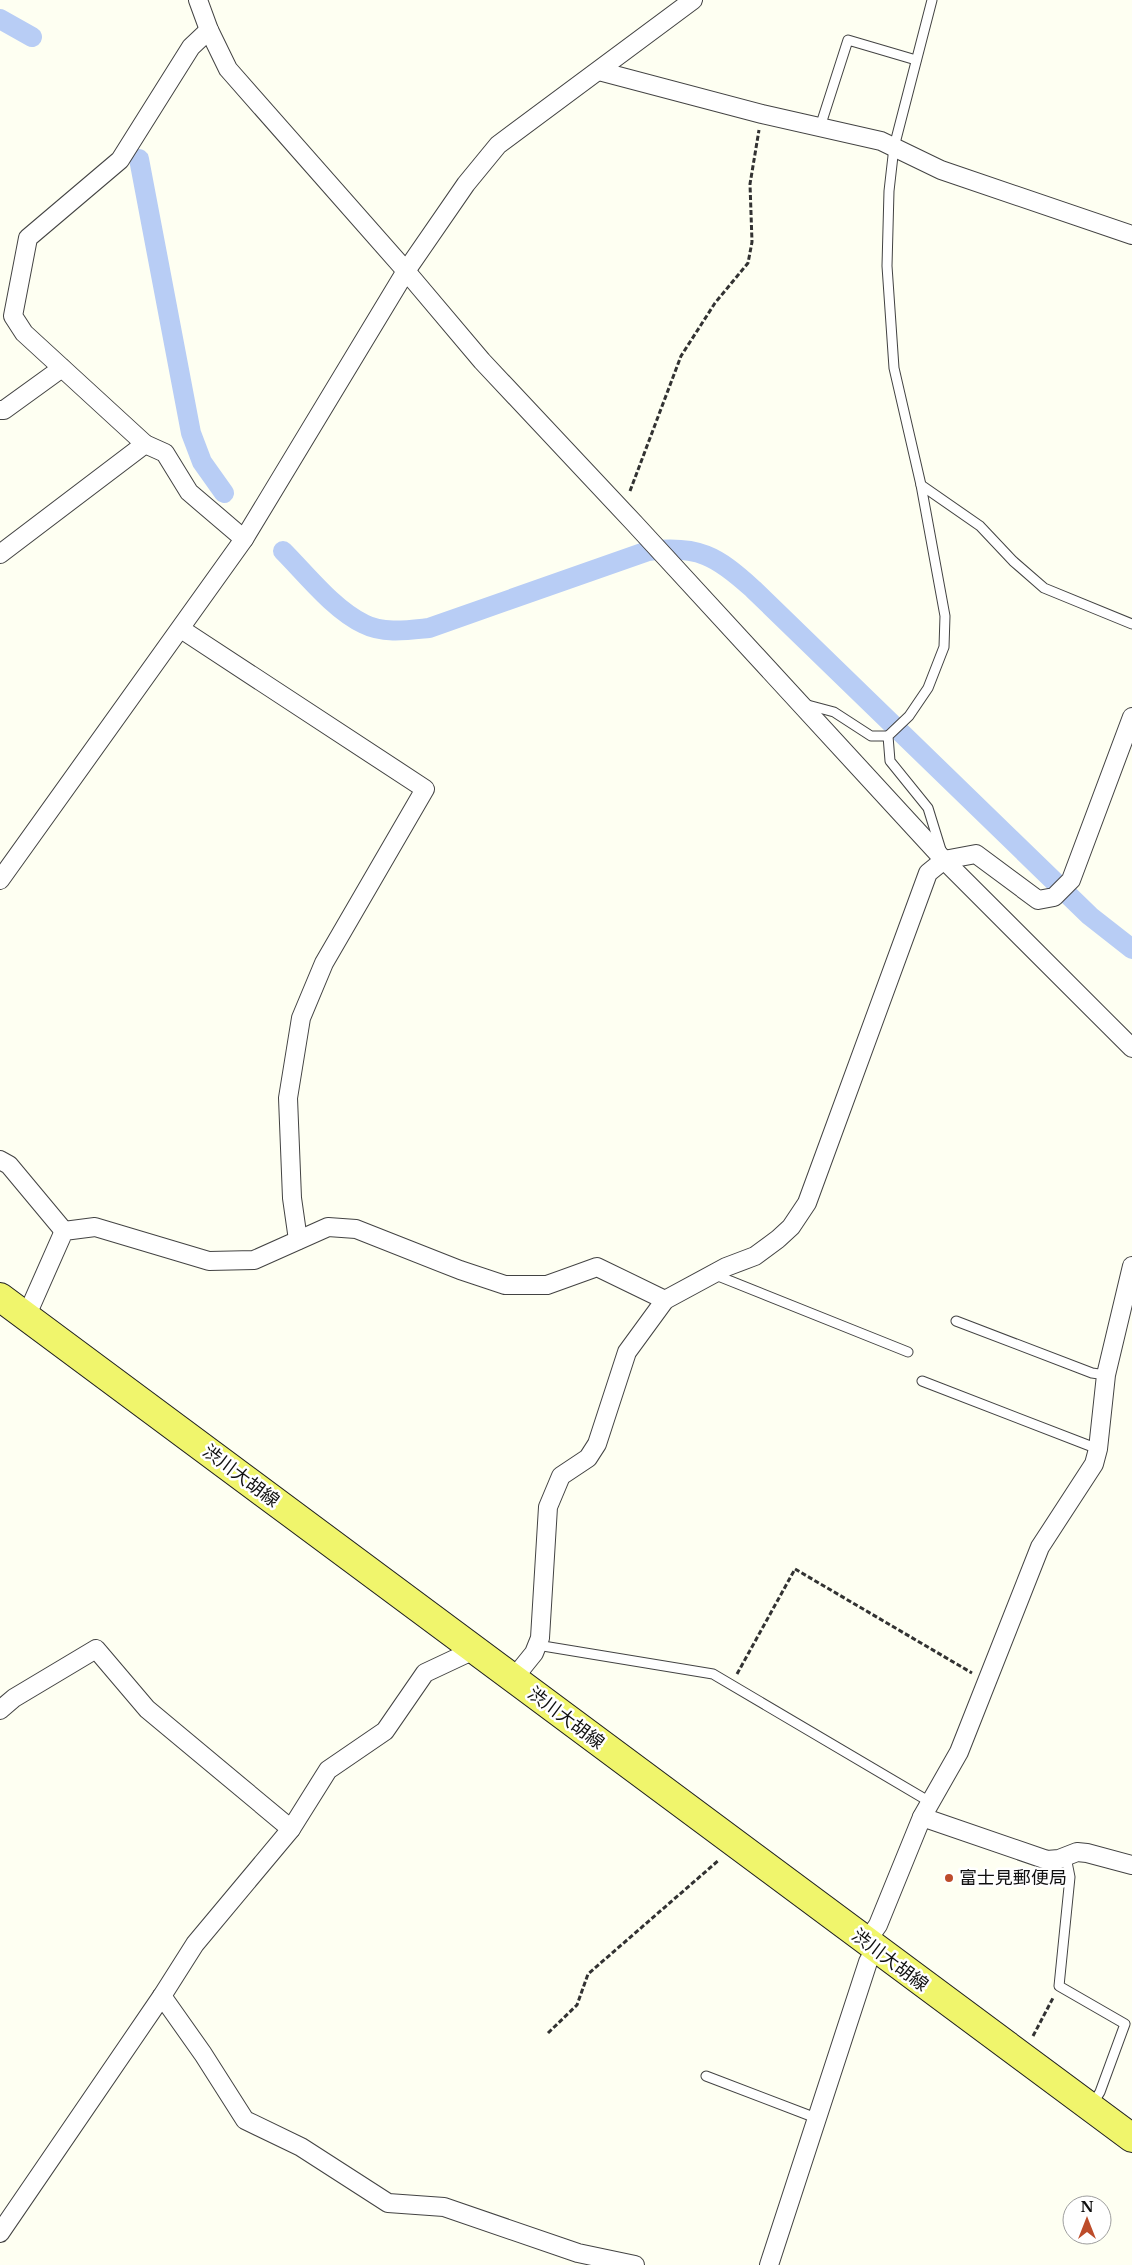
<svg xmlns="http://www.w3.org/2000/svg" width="1132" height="2265" font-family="'Libre Baskerville','Noto Sans JP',serif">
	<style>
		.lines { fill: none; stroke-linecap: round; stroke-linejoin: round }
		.canal { stroke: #b8cdf5; stroke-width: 20 }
		.service-casing { stroke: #434343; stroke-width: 11 }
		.minor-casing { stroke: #434343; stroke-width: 20 }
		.primary-casing { stroke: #212121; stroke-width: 30 }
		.path { stroke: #323232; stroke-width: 3; stroke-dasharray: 5 2.5; stroke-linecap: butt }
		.service { stroke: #fff; stroke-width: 9 }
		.minor { stroke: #fff; stroke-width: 18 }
		.primary { stroke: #f0f56c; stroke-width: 28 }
		.poi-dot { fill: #bd4c2a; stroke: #fff; stroke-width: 2 }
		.labels { text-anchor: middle; stroke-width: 5; stroke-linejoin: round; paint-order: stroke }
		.street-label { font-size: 18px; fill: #101010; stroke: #fff }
		.poi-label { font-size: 18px; fill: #101010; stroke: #fff; text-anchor: start }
	</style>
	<rect width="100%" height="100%" fill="#fefff2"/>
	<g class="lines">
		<g class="canal">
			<polyline points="0,19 32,37"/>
			<polyline points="139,159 191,433 202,462 224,493"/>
			<path d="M283 551C306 574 334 610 364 624 383 634 409 630 429 628L648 551C698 545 717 556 753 589L1090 916 1132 949"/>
		</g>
		<g class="service-casing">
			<g id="service">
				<polyline points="932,0 894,147 889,191 887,266 894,368 921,485 945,616 944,647 928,688 909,716 888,736 890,761 928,808 941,850"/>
				<polyline points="820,127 848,40 916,60"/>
				<polyline points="921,485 980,526 1013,561 1044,588 1132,624"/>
				<polyline points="804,704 834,712 871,736 888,736"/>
				<polyline points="713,1274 908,1352"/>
				<polyline points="956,1321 1092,1373 1106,1375"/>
				<polyline points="922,1381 1098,1449"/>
				<polyline points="537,1645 713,1674 930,1802"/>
				<polyline points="1066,1857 1070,1877 1059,1986 1125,2024 1100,2092 1092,2105"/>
				<polyline points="706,2076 816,2118"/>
			</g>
		</g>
		<g class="minor-casing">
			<g id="minor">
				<polyline points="198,0 209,30 228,69 406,271 482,361 635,524 944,860 1132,1048"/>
				<polyline points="209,30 191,47 120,160 28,238 13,316 24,333 145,444 165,453 189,492 244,539"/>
				<polyline points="599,71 762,114 881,141 941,170 1132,235"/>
				<polyline points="0,410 4,410 62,368"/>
				<polyline points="0,554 145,444"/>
				<polyline points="181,629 425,789 324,963 301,1018 288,1098 292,1198 298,1240"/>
				<polyline points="0,880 244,539 406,271 466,184 498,145 693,0"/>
				<polyline points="0,1160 9,1165 64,1231"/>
				<polyline points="26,1317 64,1231 95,1227 209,1261 254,1260 328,1227 356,1229 460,1270 505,1285 547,1285 597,1267 665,1300"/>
				<polyline points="513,1679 534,1653 540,1638 548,1507 561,1476 588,1458 597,1444 627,1352 665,1300 726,1267 755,1256 778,1239 791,1227 807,1203 928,873 944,860 976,854 1038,900 1054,897 1071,880 1132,717"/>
				<polyline points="0,1710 14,1698 96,1649 147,1709 291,1829"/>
				<polyline points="922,1817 1047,1860 1059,1859 1077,1852 1087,1853 1132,1865"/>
				<polyline points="866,1942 878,1925 922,1817 959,1752 1040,1547 1094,1464 1098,1449 1106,1375 1132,1266"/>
				<polyline points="162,1996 203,2054 245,2120 301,2147 388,2203 444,2207 578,2253 635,2265"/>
				<polyline points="0,2233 162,1996 195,1944 291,1829 328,1770 385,1731 425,1673 474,1650"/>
				<polyline points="769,2265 868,1962 875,1949"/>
			</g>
		</g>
		<g class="primary-casing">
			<polyline id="primary" points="0,1297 1132,2138"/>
		</g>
		<g class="path">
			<polyline points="630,491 681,356 715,303 748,263 752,242 750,184 759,130"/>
			<polyline points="737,1674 795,1569 972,1673"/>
			<polyline points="548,2033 577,2005 588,1974 719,1860"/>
			<polyline points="1033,2036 1053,1998"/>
		</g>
		<use href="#service" class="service"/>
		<use href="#minor" class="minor"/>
		<use href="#primary" class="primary"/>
	</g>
	<circle class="poi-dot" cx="949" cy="1878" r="5"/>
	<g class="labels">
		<g class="street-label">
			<text transform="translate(241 1476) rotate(37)" y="6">渋川大胡線</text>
			<text transform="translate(566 1718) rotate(37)" y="6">渋川大胡線</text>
			<text transform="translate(890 1960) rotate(37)" y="6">渋川大胡線</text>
		</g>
		<g class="poi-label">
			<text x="959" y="1884">富士見郵便局</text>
		</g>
	</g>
	<g transform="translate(1087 2220)"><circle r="24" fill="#ffffff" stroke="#9f9f9f"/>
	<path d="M0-4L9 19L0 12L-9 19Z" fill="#bd4c2a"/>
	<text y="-8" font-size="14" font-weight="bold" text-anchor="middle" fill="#101010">N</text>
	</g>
</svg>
